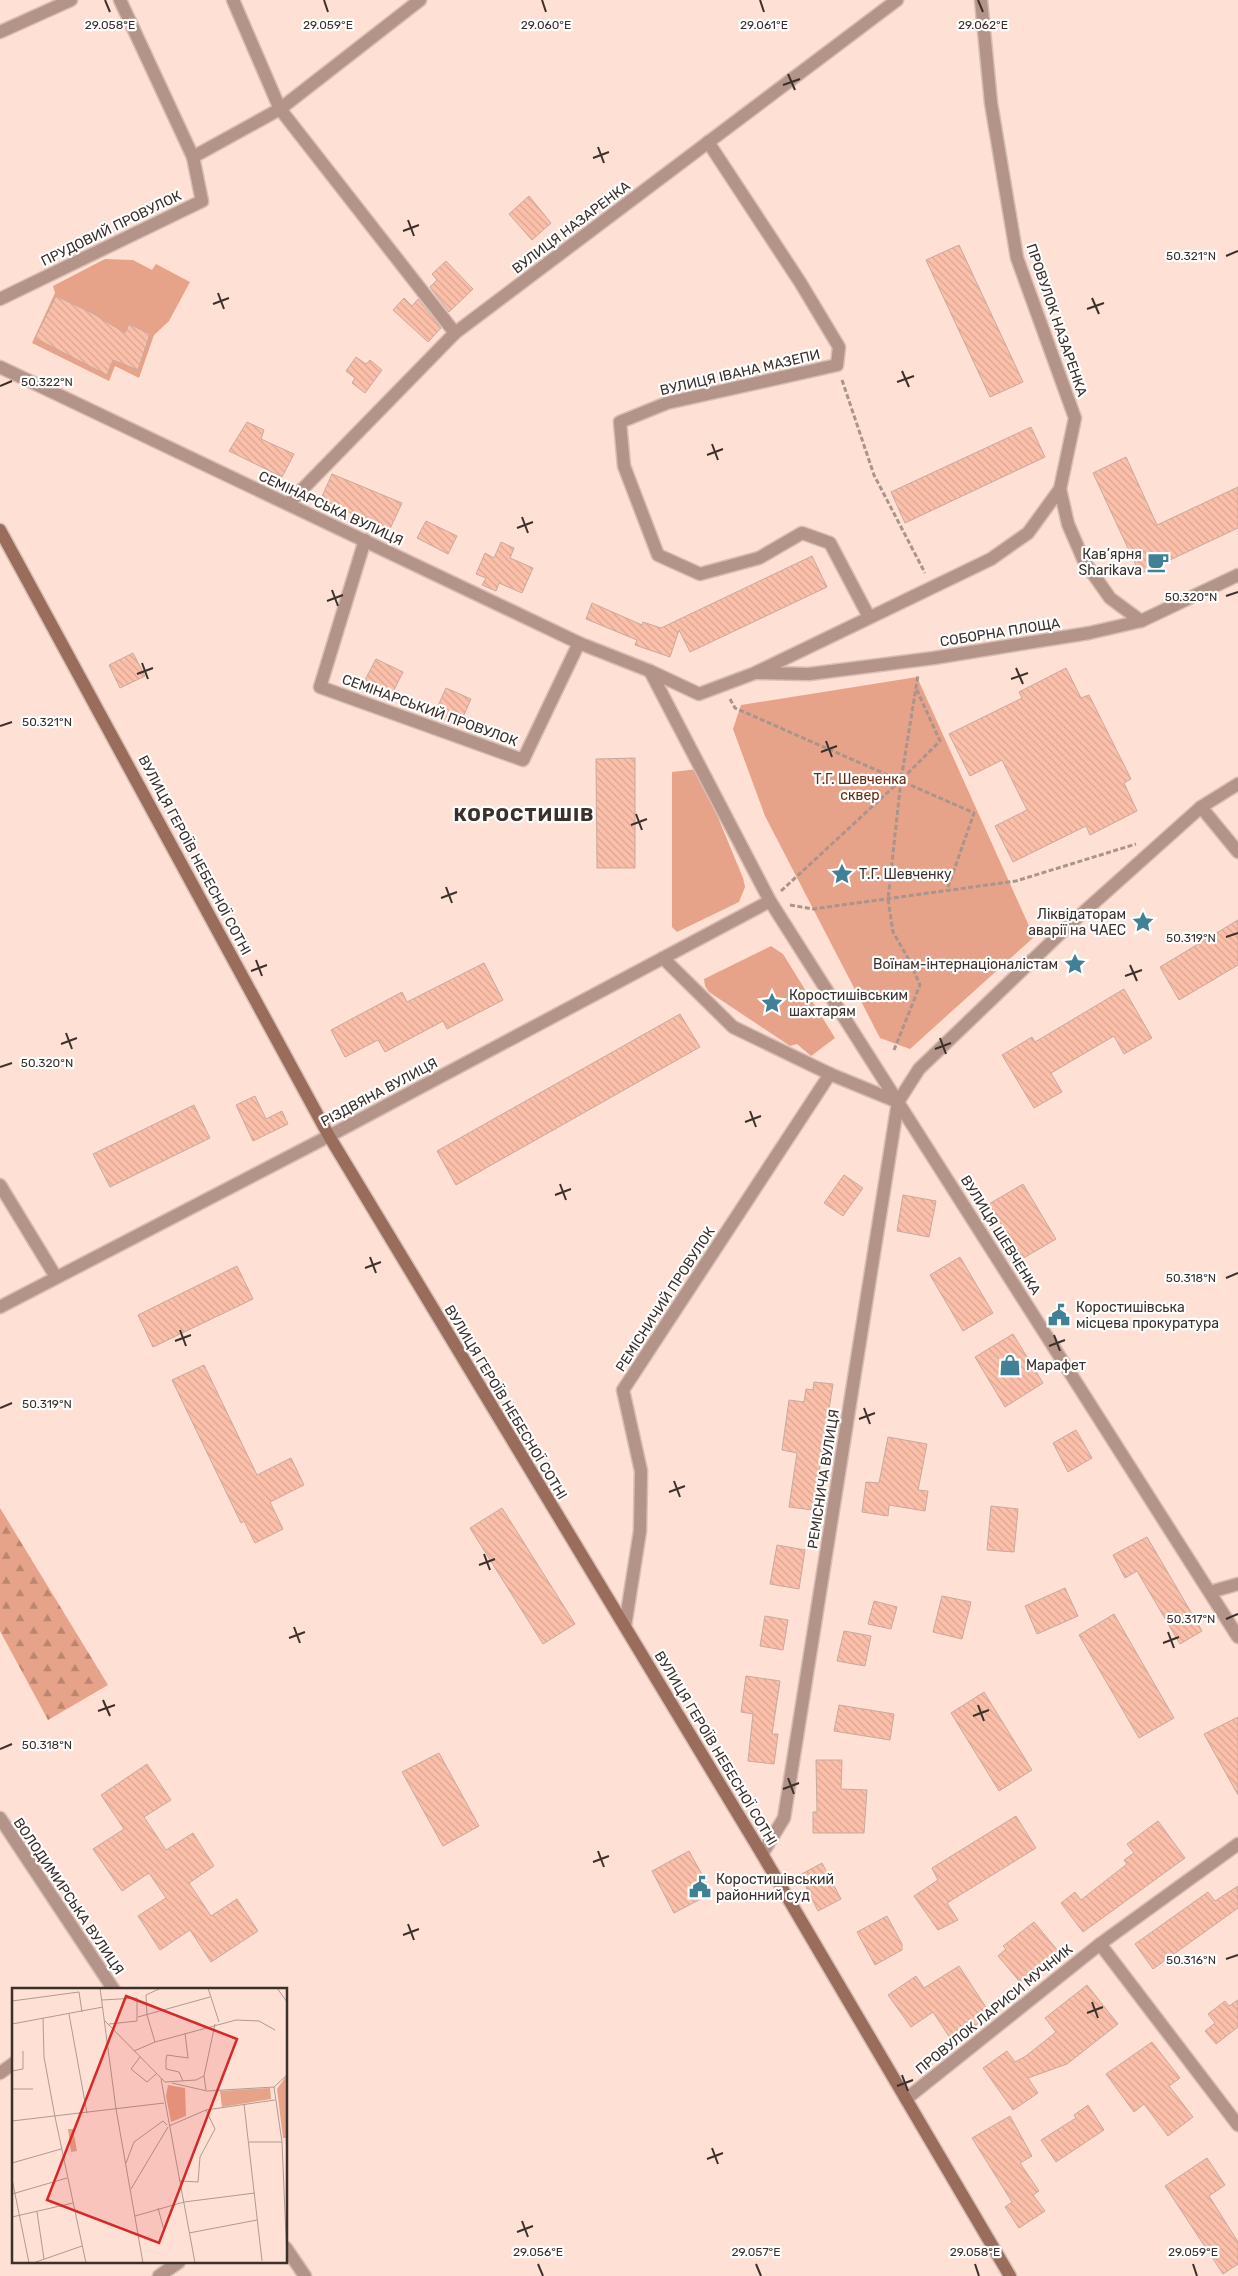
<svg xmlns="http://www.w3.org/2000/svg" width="1238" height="2276" font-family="Rubik,sans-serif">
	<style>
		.green { fill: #e7a389 }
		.forest { fill: url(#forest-firs) }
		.building { fill: url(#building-back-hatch); stroke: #c7aa9f }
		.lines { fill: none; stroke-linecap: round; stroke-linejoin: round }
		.street-casing { stroke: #d7bdb3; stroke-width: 15 }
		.secondary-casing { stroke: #d7bdb3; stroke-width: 15 }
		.path { stroke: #aa948c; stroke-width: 3; stroke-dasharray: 5 2.5; stroke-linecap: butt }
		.street { stroke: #b49488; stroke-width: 12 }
		.secondary { stroke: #9a6c5b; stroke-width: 12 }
		.ticks { fill: none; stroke: #3b302b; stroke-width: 2 }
		.labels { text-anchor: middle; stroke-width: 4.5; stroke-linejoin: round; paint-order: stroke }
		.street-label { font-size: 14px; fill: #3b302b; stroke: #fff }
		.poi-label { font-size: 14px; fill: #3b302b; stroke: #fff; text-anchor: start }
		.park-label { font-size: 14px; fill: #6a2a0f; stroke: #fff }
		.district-label { font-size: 19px; font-weight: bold; letter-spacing: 1px; fill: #3b302b; stroke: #fff }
		.inset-road { fill: none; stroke: #b09a91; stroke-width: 1 }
		.view { fill: #d62828; fill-opacity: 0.15; stroke: #d62828; stroke-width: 2.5 }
		.inset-edge { fill: none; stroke: #3b302b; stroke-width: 2.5 }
		.ticks-label { font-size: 12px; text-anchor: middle; fill: #3b302b; stroke: #fff; stroke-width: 4.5; stroke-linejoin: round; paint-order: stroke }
	</style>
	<defs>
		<pattern id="forest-firs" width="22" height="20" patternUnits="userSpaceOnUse" patternTransform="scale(1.25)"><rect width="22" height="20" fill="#e7a389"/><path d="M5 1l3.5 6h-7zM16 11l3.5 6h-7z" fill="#bc8570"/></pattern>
		<pattern id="building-back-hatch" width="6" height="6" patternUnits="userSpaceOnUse" patternTransform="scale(1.25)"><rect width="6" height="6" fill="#fcc0aa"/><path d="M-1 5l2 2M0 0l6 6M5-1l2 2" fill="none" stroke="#d9a592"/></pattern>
	</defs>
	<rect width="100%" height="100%" fill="#fee0d5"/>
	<g class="green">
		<polygon points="105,259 133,260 152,270 156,264 190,282 169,321 154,335 139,378 115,366 109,381 32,343 55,293 53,286"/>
		<polygon points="917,677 1034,937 910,1049 880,1038 765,816 733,729 741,705"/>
		<polygon points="698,769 743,878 745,887 739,902 677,932 672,927 672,772"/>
		<polygon points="771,946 783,954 835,1038 811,1056 797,1044 790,1046 709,992 705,986 704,979"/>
	</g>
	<polygon class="forest" points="0,1508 108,1685 48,1720 0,1631"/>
	<g class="building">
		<polygon points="529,196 551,223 532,240 509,214"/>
		<polygon points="959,245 1023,382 990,397 926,260"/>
		<polygon points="446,261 473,289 449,312 430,287 437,280 432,274"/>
		<polygon points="56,296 92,313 125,333 129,324 150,334 138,370 113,360 107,375 35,338"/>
		<polygon points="404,298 412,306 418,299 441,328 428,342 393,310"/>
		<polygon points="356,357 366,364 370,360 382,370 365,393 352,383 355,378 346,371"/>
		<polygon points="247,422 264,430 261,439 294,454 282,477 229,451"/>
		<polygon points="1031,427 1045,457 905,523 891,492"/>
		<polygon points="1126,457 1157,525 1238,487 1238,528 1140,574 1093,473"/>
		<polygon points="332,474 402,503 389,531 321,499"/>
		<polygon points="426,521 457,536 448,554 417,538"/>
		<polygon points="501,542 514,548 510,558 533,568 522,593 499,583 496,591 482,585 486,578 476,574 485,553 494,558"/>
		<polygon points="812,556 827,587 690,652 679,630 670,657 635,645 637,640 586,619 592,603 642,625 643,622 661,628"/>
		<polygon points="133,653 145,676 120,688 109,665"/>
		<polygon points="376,659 403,672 392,694 365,680"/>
		<polygon points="1066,668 1081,698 1089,695 1131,779 1124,783 1137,811 1090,835 1086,826 1013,862 995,826 1027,810 1002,760 970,776 949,734 1022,698 1019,692"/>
		<polygon points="446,688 471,699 459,726 434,715"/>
		<polygon points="635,758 635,868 597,868 596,759"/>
		<polygon points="1238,920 1238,965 1179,1000 1160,967"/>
		<polygon points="484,963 503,1000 447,1029 443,1021 385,1052 378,1040 345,1057 331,1030 402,992 407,1002"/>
		<polygon points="1124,989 1152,1038 1124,1054 1114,1036 1051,1073 1062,1092 1034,1108 1002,1055 1032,1037 1035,1042"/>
		<polygon points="680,1014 700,1047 456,1185 437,1151"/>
		<polygon points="255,1096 266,1119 282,1111 288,1124 253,1141 236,1105"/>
		<polygon points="194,1105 210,1138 110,1187 93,1154"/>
		<polygon points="844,1175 863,1188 843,1216 824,1203"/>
		<polygon points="1023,1184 1056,1239 1022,1259 989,1204"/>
		<polygon points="903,1195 936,1201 929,1237 897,1231"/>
		<polygon points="960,1257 993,1313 963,1331 930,1275"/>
		<polygon points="237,1266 253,1299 153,1347 138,1315"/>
		<polygon points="1013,1334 1043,1383 1005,1407 975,1357"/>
		<polygon points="204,1365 257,1475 291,1458 304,1485 270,1502 283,1529 255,1543 244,1521 241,1523 172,1380"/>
		<polygon points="814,1382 833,1384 813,1510 789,1507 797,1453 782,1450 789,1400 804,1402 806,1389 813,1390"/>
		<polygon points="1076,1430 1092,1458 1068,1472 1053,1443"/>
		<polygon points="888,1437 927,1444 918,1490 928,1491 925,1511 889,1505 888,1516 862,1512 866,1482 879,1483"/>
		<polygon points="991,1506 1018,1509 1014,1552 987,1550"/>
		<polygon points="502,1508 575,1624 543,1644 470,1528"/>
		<polygon points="1147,1537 1202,1631 1180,1644 1137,1571 1125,1578 1113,1555"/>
		<polygon points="777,1545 805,1550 799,1589 770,1584"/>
		<polygon points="1065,1588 1078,1616 1037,1634 1025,1606"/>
		<polygon points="942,1596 971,1602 962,1639 933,1632"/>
		<polygon points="874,1601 897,1607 891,1629 868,1624"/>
		<polygon points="1114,1614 1174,1718 1139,1738 1079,1635"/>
		<polygon points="765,1616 788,1620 783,1650 760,1646"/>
		<polygon points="844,1631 871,1636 865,1666 837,1661"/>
		<polygon points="746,1676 780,1681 772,1734 778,1734 774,1764 748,1761 753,1714 741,1712"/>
		<polygon points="984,1692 1032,1770 999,1791 951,1713"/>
		<polygon points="839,1705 894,1714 890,1740 834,1731"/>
		<polygon points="1238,1717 1238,1795 1204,1734"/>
		<polygon points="439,1753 479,1826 443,1846 402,1772"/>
		<polygon points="816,1760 842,1760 841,1789 867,1790 864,1833 813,1833 813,1812 817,1812"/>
		<polygon points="147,1764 171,1800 144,1817 166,1850 193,1833 214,1866 189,1883 211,1916 237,1899 258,1931 211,1962 190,1930 160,1950 138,1916 166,1898 149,1873 122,1891 93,1849 124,1829 101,1795"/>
		<polygon points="1016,1816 1036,1848 947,1903 958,1920 938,1930 914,1896 938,1880 932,1868"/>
		<polygon points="1158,1821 1185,1858 1083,1932 1061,1903 1075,1892 1081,1900 1127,1864 1124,1860 1134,1853 1127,1844"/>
		<polygon points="689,1851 712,1893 674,1913 652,1871"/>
		<polygon points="822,1863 841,1899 818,1911 800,1875"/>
		<polygon points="1238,1886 1238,1908 1153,1969 1135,1944 1208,1892 1215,1901"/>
		<polygon points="887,1916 902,1944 902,1950 875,1965 857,1932"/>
		<polygon points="1034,1922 1058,1951 1020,1982 998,1956 1006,1949 1003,1946"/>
		<polygon points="959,1966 991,2015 952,2041 933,2012 911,2027 888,1995 916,1976 924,1988"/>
		<polygon points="1087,1985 1118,2024 1067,2064 1028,2078 1038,2093 1013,2110 983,2068 1007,2051 1015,2062 1026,2056 1056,2032 1045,2018"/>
		<polygon points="1238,2000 1238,2027 1216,2044 1205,2031 1215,2023 1208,2014 1225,2001 1229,2006"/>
		<polygon points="1152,2042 1180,2078 1169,2086 1193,2117 1168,2136 1144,2104 1134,2112 1106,2074"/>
		<polygon points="1088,2105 1104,2130 1056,2162 1041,2140 1076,2118 1074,2115"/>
		<polygon points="1010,2116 1032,2156 1020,2163 1039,2191 1033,2195 1045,2211 1019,2228 1005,2207 1012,2202 972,2138"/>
		<polygon points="1207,2158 1225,2185 1209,2196 1238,2242 1238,2264 1223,2274 1165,2186"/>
	</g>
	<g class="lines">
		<g class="street-casing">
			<g id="street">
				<polyline points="233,0 280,109 455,333"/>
				<polyline points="981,0 991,103 1017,258 1075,418 1060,489 1068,524 1084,561 1110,598 1141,621"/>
				<polyline points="0,32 71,0"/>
				<polyline points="708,142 800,282 839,347 837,365 667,403 620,422 624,466 658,555 700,574 759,558 802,533 830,543 869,617"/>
				<polyline points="193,157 280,109 420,0"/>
				<polyline points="0,299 202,201 193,157 120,0"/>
				<polyline points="0,367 579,643 650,671 699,694 755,673 991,559 1028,533 1060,489"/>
				<polyline points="288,504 455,333 897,0"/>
				<polyline points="365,540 320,687 523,760 579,643"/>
				<polyline points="650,671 770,901 1238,1637"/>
				<polyline points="758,673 809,674 934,658 1089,633 1141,621 1238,575"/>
				<polyline points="1201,807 1238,852"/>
				<polyline points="663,958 733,1027 830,1074 898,1102"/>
				<polyline points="0,1185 56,1277"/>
				<polyline points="0,1307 329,1136 770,901"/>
				<polyline points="1210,1592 1238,1584"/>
				<polyline points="625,1626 640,1531 641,1471 623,1390 830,1074"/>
				<polyline points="0,1818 114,1990"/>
				<polyline points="762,1854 784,1818 898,1102 919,1069 1067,927 1201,807 1238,784"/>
				<polyline points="1100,1944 1238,2125"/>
				<polyline points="0,2073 14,2063"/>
				<polyline points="906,2099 1100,1944 1238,1844"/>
				<polyline points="286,2248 305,2276"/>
				<polyline points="159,2276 179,2262"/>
			</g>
		</g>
		<g class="secondary-casing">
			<polyline id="secondary" points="0,530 329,1136 762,1854 1010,2276"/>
		</g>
		<g class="path">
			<polyline points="842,380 874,475 925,573"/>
			<polyline points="730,699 735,708 974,813 947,890"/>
			<polyline points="781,891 901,780 940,741 916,688"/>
			<polyline points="790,905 813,909 1016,881 1136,844"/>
			<polyline points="894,1050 920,985 909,960 893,932 888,899 901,780 918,675"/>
		</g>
		<use href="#street" class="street"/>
		<use href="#secondary" class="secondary"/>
	</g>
	<path class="ticks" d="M105 0 110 12M324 0 328 12M542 0 546 12M760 0 764 12M978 0 983 12M788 74 795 90M783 85 800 79M598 147 604 163M593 158 609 152M408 220 414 236M403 231 419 225M1226 256 1238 251M218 293 224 309M1092 298 1099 314M213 304 229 298M1087 309 1104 303M902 371 909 387M897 382 914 376M0 386 12 381M712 444 718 460M707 455 723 449M522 517 528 533M517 528 533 522M332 590 338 606M1226 596 1238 592M327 601 343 595M142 663 148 679M1016 668 1023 684M137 674 153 668M1011 679 1028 673M0 726 12 722M826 741 832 757M821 752 837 746M636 814 642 830M631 825 647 819M446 887 452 903M441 898 457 892M1226 937 1238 933M256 960 262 976M1130 965 1137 981M251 971 267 965M1125 976 1142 970M66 1033 72 1049M940 1038 946 1054M61 1044 77 1038M935 1049 951 1043M0 1067 12 1063M750 1111 756 1127M745 1122 761 1116M560 1184 566 1200M555 1195 571 1189M370 1257 376 1273M365 1268 381 1262M1226 1278 1238 1273M180 1330 186 1346M1054 1335 1060 1351M175 1341 191 1335M1049 1346 1065 1340M0 1408 12 1403M864 1408 870 1424M859 1419 875 1413M674 1481 680 1497M669 1492 685 1486M484 1554 490 1570M479 1565 495 1559M1226 1619 1238 1614M294 1627 300 1643M1168 1632 1174 1648M289 1638 305 1632M1163 1643 1179 1637M103 1700 110 1716M978 1705 984 1721M98 1711 115 1705M973 1716 989 1710M0 1749 12 1744M788 1778 794 1794M783 1789 799 1783M598 1851 604 1867M593 1862 609 1856M408 1924 414 1940M403 1935 419 1929M1226 1959 1238 1955M1092 2002 1098 2018M1087 2013 1103 2007M902 2075 908 2091M897 2086 913 2080M712 2148 718 2164M707 2159 723 2153M522 2221 528 2237M517 2232 533 2226M538 2264 543 2276M756 2264 761 2276M975 2264 979 2276M1193 2264 1197 2276"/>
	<defs>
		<g id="cafe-bare" transform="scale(1.725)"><path d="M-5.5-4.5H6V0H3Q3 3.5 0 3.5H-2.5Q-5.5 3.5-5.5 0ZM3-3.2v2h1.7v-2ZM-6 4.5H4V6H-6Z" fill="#418195" stroke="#fff" stroke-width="2.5" paint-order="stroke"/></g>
		<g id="sight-bare" transform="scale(1.725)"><path d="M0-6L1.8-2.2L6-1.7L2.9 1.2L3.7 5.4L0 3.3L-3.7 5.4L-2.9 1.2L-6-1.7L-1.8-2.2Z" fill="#418195" stroke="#fff" stroke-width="2.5" paint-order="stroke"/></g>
		<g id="civic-bare" transform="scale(1.725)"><path d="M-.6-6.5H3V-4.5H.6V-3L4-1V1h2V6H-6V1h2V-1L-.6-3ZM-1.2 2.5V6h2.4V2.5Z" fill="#418195" stroke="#fff" stroke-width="2.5" paint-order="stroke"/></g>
		<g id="shop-bare" transform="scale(1.725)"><path d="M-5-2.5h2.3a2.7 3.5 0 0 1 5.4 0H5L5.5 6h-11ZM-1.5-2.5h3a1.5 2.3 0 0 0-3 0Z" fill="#418195" stroke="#fff" stroke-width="2.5" paint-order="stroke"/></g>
	</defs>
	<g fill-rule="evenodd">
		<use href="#cafe-bare" x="1158" y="562"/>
		<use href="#sight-bare" x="842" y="874"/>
		<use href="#sight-bare" x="1143" y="922"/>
		<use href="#sight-bare" x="1075" y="964"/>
		<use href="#sight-bare" x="772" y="1003"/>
		<use href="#civic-bare" x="1059" y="1315"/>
		<use href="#shop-bare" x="1010" y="1365"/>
		<use href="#civic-bare" x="700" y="1887"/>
	</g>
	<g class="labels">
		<g class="street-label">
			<text transform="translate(571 227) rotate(-37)" y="5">ВУЛИЦЯ НАЗАРЕНКА</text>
			<text transform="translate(111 228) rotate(-26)" y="5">ПРУДОВИЙ ПРОВУЛОК</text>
			<text transform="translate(1057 320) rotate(71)" y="5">ПРОВУЛОК НАЗАРЕНКА</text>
			<text transform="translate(740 372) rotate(-13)" y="5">ВУЛИЦЯ ІВАНА МАЗЕПИ</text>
			<text transform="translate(331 508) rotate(25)" y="5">СЕМІНАРСЬКА ВУЛИЦЯ</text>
			<text transform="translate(1000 632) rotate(-9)" y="5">СОБОРНА ПЛОЩА</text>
			<text transform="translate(430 710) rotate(20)" y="5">СЕМІНАРСЬКИЙ ПРОВУЛОК</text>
			<text transform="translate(195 855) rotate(62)" y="5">ВУЛИЦЯ ГЕРОЇВ НЕБЕСНОЇ СОТНІ</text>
			<text transform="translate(379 1092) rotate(-28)" y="5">РІЗДВЯНА ВУЛИЦЯ</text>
			<text transform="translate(1001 1235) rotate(58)" y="5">ВУЛИЦЯ ШЕВЧЕНКА</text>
			<text transform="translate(665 1299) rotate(-57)" y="5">РЕМІСНИЧИЙ ПРОВУЛОК</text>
			<text transform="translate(506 1402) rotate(59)" y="5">ВУЛИЦЯ ГЕРОЇВ НЕБЕСНОЇ СОТНІ</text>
			<text transform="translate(823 1479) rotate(-81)" y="5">РЕМІСНИЧА ВУЛИЦЯ</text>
			<text transform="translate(716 1748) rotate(59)" y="5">ВУЛИЦЯ ГЕРОЇВ НЕБЕСНОЇ СОТНІ</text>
			<text transform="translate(69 1896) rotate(56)" y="5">ВОЛОДИМИРСЬКА ВУЛИЦЯ</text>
			<text transform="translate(994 2009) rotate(-39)" y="5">ПРОВУЛОК ЛАРИСИ МУЧНИК</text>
		</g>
		<g class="poi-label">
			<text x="1142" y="559" text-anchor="end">Кав’ярня<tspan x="1142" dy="16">Sharikava</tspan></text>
			<text x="859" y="879">Т.Г. Шевченку</text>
			<text x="1126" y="919" text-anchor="end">Ліквідаторам<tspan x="1126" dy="16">аварії на ЧАЕС</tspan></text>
			<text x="1058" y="969" text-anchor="end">Воїнам-інтернаціоналістам</text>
			<text x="789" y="1000">Коростишівським<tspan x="789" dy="16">шахтарям</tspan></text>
			<text x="1076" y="1312">Коростишівська<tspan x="1076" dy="16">місцева прокуратура</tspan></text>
			<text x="1026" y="1370">Марафет</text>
			<text x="716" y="1884">Коростишівський<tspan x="716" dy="16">районний суд</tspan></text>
		</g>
		<g class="park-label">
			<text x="860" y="784">Т.Г. Шевченка<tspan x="860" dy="16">сквер</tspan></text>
		</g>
		<g class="district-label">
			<text x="524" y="821">КОРОСТИШІВ</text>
		</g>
	</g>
	<g transform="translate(12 1988)">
		<rect width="275" height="275" fill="#fee0d5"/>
		<path d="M275 87V150H271L265 101ZM156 97 173 100 174 128 159 134 154 108ZM258 100 259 111 210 119 208 103Z" fill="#e7a389"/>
		<path d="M56 141H61L65 163 59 164Z" fill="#e7a389"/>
		<path class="inset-road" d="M88 0 104 121 131 275M196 0 207 34M265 0 275 14M90 12 125 10V33L97 36M0 13 67 4 70 24M57 26 75 125M126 29 198 9M31 30 32 69 43 129 74 275M93 33 153 94 184 92 192 88M0 36 91 19M143 54 135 27 134 7 149 0M122 63 143 54 224 32 247 33 263 42M128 69 119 81 135 94 144 86M0 83 11 81V63M149 91 183 275M171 93 167 84 154 81V71L155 67 176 70 173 45M160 95 195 103 262 99M262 99 270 154 275 272M262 99 275 87M0 101H21M194 102 192 88 203 36M232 116 250 273M0 133 152 115M157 138 194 122 263 112M237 154H270M0 175 49 161M114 175 122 154 151 133 155 137M0 191 17 275M168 193 186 194 188 169 203 141 194 122M119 201 156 139M0 206 55 190M146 220 152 242M25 224 32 271M123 228 172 214 243 205M0 229 61 215M177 245 245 232M21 275 70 258"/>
		<path class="view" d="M114 8 225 51 147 255 35 212Z"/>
		<rect width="275" height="275" class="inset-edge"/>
	</g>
	<g class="ticks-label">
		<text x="546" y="29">29.060°E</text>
		<text x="110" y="29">29.058°E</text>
		<text x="328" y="29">29.059°E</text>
		<text x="764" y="29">29.061°E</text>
		<text x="983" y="29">29.062°E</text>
		<text x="1191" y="260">50.321°N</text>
		<text x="47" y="386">50.322°N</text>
		<text x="1191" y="601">50.320°N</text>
		<text x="47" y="726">50.321°N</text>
		<text x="1191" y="942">50.319°N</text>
		<text x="47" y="1067">50.320°N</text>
		<text x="1191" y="1282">50.318°N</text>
		<text x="47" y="1408">50.319°N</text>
		<text x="1191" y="1623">50.317°N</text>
		<text x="47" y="1749">50.318°N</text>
		<text x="1191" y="1964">50.316°N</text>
		<text x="538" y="2256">29.056°E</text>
		<text x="756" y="2256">29.057°E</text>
		<text x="975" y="2256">29.058°E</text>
		<text x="1193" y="2256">29.059°E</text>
	</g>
</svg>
